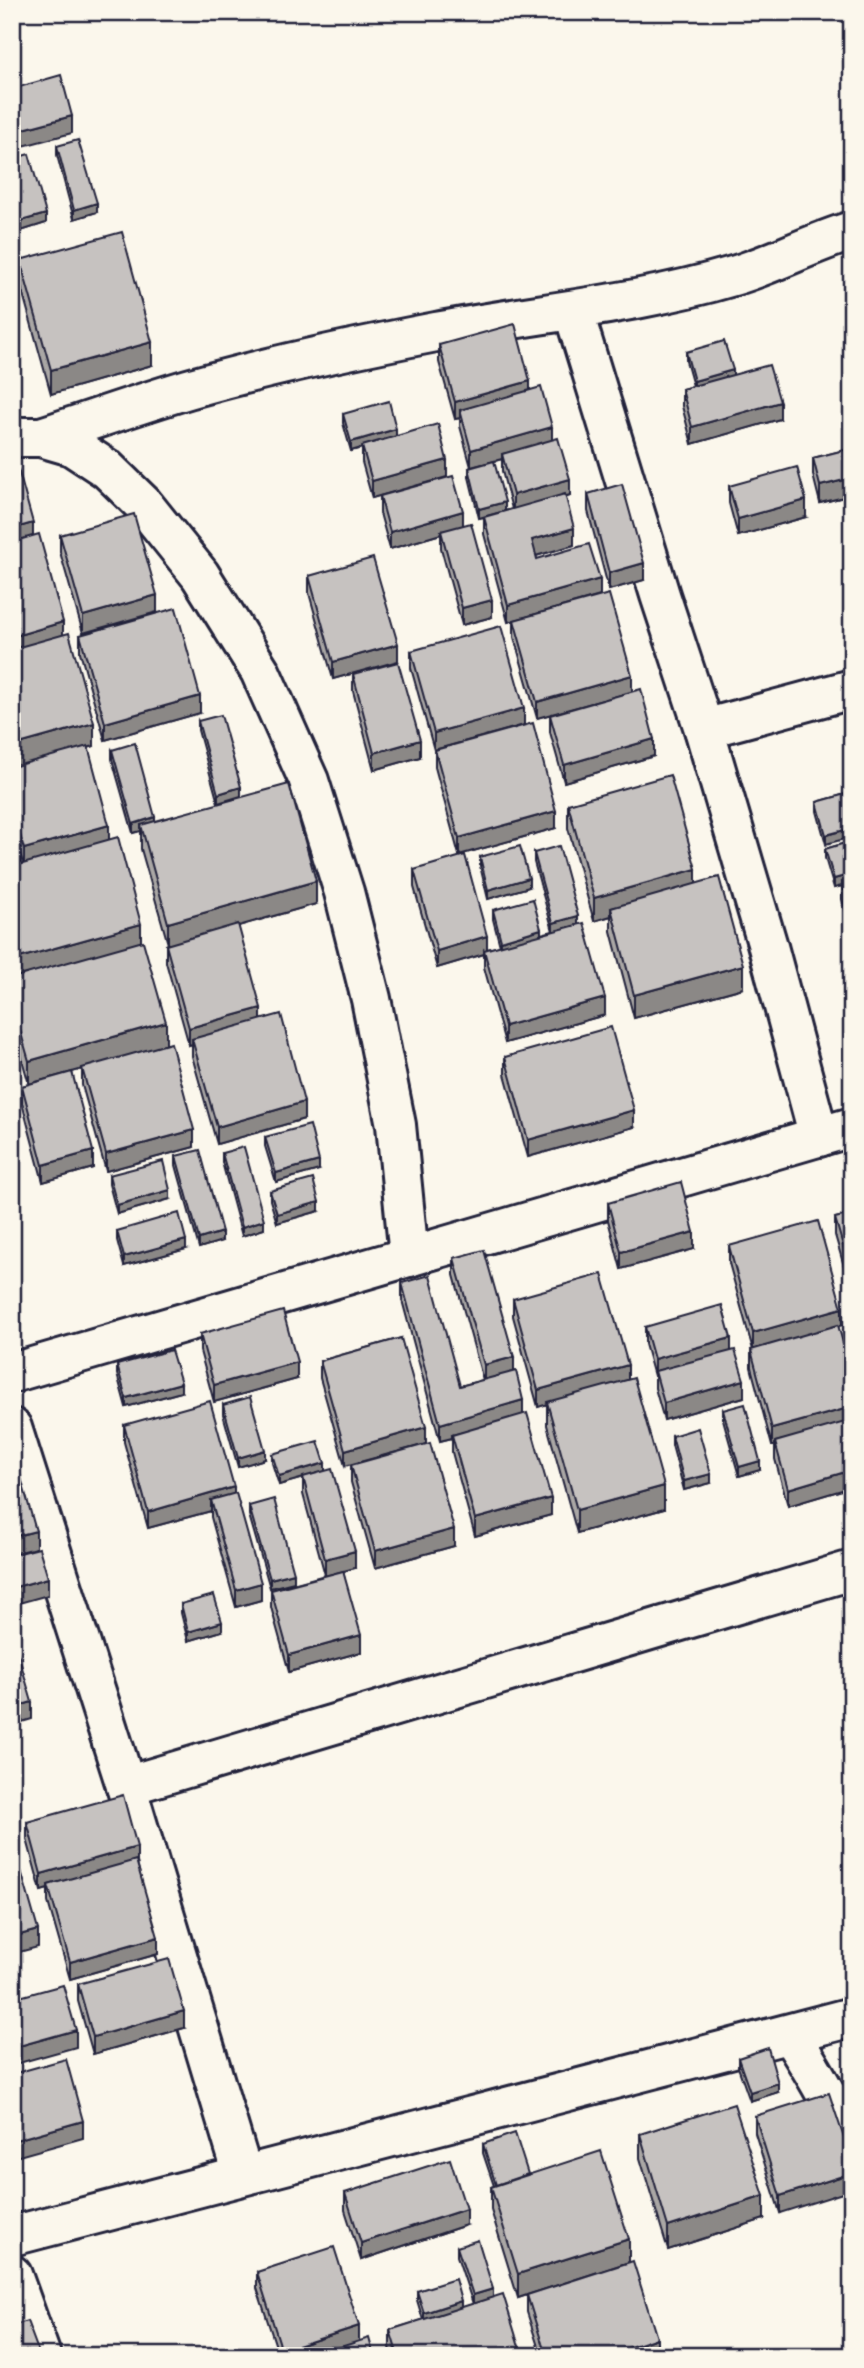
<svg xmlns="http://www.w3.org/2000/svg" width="864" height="2368" font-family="Pangolin,sans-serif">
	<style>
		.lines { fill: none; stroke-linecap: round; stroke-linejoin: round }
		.street-casing { stroke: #22223b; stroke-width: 44 }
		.street { stroke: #fbf7ec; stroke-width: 38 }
		.wall { fill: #aaa7a5; stroke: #22223b; stroke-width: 2; fill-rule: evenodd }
		.shaded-wall { fill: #8b8886; stroke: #22223b; stroke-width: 2 }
		.building { fill: #c6c2c0; stroke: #22223b; stroke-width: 2 }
	</style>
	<rect width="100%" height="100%" fill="#fbf7ec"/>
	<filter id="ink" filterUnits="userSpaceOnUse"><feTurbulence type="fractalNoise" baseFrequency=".0143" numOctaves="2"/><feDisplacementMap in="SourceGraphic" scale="14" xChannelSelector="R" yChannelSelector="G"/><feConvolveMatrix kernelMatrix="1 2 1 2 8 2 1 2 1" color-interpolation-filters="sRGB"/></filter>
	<g filter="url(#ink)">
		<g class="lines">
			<g class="street-casing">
				<g id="street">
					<polyline points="573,310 660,595 704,729 767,943 819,1137"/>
					<polyline points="12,437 41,437 72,446 107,469 143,504 200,575 260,671 309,781 344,892 371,999 396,1125 409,1257"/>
					<path d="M41 437C90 421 138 404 188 389 269 366 353 348 436 332 534 313 636 305 733 276 774 264 811 243 852 231"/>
					<polyline points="704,729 852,689"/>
					<polyline points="12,1373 852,1127"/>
					<polyline points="12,1428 126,1786 243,2175"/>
					<polyline points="126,1786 852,1570"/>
					<path d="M790 2034C814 2072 836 2108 852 2150"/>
					<polyline points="12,2236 852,2017"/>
					<polyline points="12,2275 41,2356"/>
				</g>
			</g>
			<use href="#street" class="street"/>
		</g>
		<g class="wall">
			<polygon points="57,146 97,212 74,219 57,155"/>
			<polygon points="12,159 46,223 21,231 12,200"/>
			<polygon points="20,260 152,365 51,394 20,283"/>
			<path d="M439 345 530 390 552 440 570 495 565 497 574 545 536 556 537 559 600 596 508 622 484 534V517L479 518 469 477V468L471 467 460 426V418L455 419 439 362ZM502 459V471L512 509 505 511 473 467Z"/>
			<polygon points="686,352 733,375 780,419 692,444 682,406 682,389 693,386 686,361"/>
			<polygon points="343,414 396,436 447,477 372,498 362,462 362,448 351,451 343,423"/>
			<polygon points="12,447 33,536 63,634 94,746 88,748 109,839 141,942 166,1045 194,1147 106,1171 82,1085 82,1069 72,1072 93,1168 43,1182 22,1103 22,1086 29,1084 12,1025 12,867 23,864 12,823"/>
			<polygon points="852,448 852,495 820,503 813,475 813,458"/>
			<polygon points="729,486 806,517 738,536 729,503"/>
			<polygon points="588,494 644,580 609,590 588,511"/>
			<polygon points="380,496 463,525 492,617 462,625 441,548 441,534 390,549 380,513"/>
			<polygon points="60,535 157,612 83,633 60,552"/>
			<polygon points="309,576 398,661 333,679 309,593"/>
			<polygon points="514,620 632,692 654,756 564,782 550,732 550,715 606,699 537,718 514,637"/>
			<polygon points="80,635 200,713 105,740 80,652"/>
			<polygon points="411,651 524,725 434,750 411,668"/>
			<polygon points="353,674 420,757 374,770 353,691"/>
			<polygon points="198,721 241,796 218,803 198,730"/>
			<polygon points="112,750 155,821 316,904 238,926 261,1020 304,1119 217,1144 192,1056 192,1044 189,1045 166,962 166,945 168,944 141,849 141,830 133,833 112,759"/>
			<polygon points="435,750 556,828 459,855 435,767"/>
			<polygon points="849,793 826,844 817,811 817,802"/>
			<polygon points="568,804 696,884 743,988 634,1018 611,931 611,916 594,921 568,828"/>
			<polygon points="852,841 852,932 842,899 842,886 834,888 825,858 825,849"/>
			<polygon points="534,853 578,924 605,1015 505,1043 484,967 484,954 437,968 414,887 414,870 487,949 500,946 493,919 493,910 541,934 553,931 534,862"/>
			<polygon points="480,857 529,887 488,899 480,866"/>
			<polygon points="505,1057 634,1127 528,1157 505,1074"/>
			<polygon points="265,1137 319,1170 276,1182 265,1146"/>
			<polygon points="222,1153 264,1229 242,1236 222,1162"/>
			<polygon points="176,1156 222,1241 199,1248 176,1165"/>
			<polygon points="109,1175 170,1199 117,1214 109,1184"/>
			<polygon points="270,1191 319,1211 277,1223 270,1200"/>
			<polygon points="608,1203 694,1249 621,1269 608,1220"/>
			<polygon points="852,1214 852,1294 835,1235 835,1218"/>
			<polygon points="117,1231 186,1249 124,1266 117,1240"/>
			<polygon points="729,1246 842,1325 838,1326 852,1375 852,1487 788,1506 775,1459 775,1446 772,1446 751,1367 751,1350 753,1350 729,1263"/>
			<polygon points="454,1258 514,1371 523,1414 551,1515 475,1536 452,1452 452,1438 440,1441 402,1300 402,1283 460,1386 483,1380 454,1275"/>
			<polygon points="513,1299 628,1379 664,1509 577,1533 547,1425 547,1404 538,1407 513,1316"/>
			<polygon points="645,1327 731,1351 744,1397 664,1420 655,1388 655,1376 654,1376 645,1344"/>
			<polygon points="200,1334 297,1379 214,1402 200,1351"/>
			<polygon points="401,1338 345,1466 320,1378 320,1361"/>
			<polygon points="117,1365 181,1392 126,1407 117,1374"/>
			<polygon points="223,1405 265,1459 238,1467 223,1414"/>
			<polygon points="723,1410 760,1470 739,1476 723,1419"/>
			<polygon points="124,1425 234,1494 261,1600 236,1607 211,1517 211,1511 148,1528 124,1442"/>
			<polygon points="672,1436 711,1483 684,1490 672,1445"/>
			<polygon points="272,1454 325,1471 355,1568 343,1571 361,1652 289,1672 271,1607 271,1590 325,1575 303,1494 303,1478 279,1485 272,1463"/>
			<polygon points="351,1465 454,1546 375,1568 351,1482"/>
			<polygon points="249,1506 294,1582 270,1588 249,1515"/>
			<polygon points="181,1604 222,1631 188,1641 181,1613"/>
			<polygon points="27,1822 137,1862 158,1954 70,1979 48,1902 48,1889 41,1891 27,1839"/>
			<polygon points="78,1984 184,2028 93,2054 78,2001"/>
			<polygon points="738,2058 778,2092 750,2101 738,2067"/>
			<polygon points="755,2116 852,2162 780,2213 755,2133"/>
			<polygon points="640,2134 764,2219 668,2250 640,2158"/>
			<polygon points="483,2144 528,2175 629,2262 657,2355 541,2356 527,2312 527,2295 518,2298 491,2210 491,2187 494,2186 483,2153"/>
			<polygon points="345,2193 466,2225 361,2260 345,2210"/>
			<polygon points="457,2247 493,2297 522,2356 392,2356 390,2347 390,2330 423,2320 417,2300 417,2291 461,2308 473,2304 457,2256"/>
			<polygon points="257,2272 359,2341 374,2356 279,2356 257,2288"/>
		</g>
		<g class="shaded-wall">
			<polygon points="72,116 72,133 12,149 12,132"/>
			<polygon points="97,203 97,212 74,219 74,210"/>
			<polygon points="46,214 46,223 21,231 21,221"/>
			<polygon points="152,342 152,365 51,394 51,370"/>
			<polygon points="733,370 733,379 694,390 694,381"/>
			<polygon points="530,381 530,398 460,410 460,418 455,419 455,402"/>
			<polygon points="780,402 780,419 692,444 692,427"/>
			<polygon points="552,427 552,444 502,454 502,459 471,467 471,450"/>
			<polygon points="396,429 396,438 351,451 351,442"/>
			<polygon points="447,460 447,477 372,498 372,481"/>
			<polygon points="852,478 852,495 820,503 820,486"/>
			<polygon points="570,479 570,495 513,512 513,495"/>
			<polygon points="806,500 806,517 738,536 738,519"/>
			<polygon points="505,502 505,511 479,518 479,509"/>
			<polygon points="463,511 463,528 441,531 441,534 390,549 390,532"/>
			<polygon points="33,523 33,540 12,546 12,529"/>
			<polygon points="574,528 574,545 532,557 532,540"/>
			<polygon points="644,563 644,580 609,590 609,573"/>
			<polygon points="600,579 600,596 508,622 508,605"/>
			<polygon points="157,595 157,612 83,633 83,616"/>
			<polygon points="492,600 492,617 462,625 462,608"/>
			<polygon points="63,622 63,646 12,660 12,637"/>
			<polygon points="398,644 398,661 333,679 333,662"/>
			<polygon points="632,675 632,692 537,718 537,702"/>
			<polygon points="200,696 200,713 105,740 105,723"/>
			<polygon points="524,708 524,725 434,750 434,733"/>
			<polygon points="94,723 94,746 12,769 12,746"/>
			<polygon points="654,739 654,756 564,782 564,765"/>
			<polygon points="420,740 420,757 374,770 374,753"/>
			<polygon points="241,787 241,796 218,803 218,794"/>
			<polygon points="556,811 556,828 459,855 459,838"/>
			<polygon points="155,817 155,826 141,825 141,831 133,833 133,824"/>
			<polygon points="109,825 109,842 24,866 24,849"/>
			<polygon points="852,828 852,837 826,844 826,835"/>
			<polygon points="696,869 696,892 611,908 611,916 594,921 594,898"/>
			<polygon points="852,874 852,883 842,882 842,886 834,888 834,879"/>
			<polygon points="529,878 529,887 488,899 488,890"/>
			<polygon points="316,881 316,904 168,946 168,923"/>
			<polygon points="578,916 578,925 553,932 553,923"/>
			<polygon points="141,924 141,948 12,984 12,960"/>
			<polygon points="541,929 541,938 501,950 501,941"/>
			<polygon points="487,936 487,953 484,950 484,954 437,968 437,951"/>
			<polygon points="743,965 743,988 634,1018 634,995"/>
			<polygon points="605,998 605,1015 505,1043 505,1026"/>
			<polygon points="261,1008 261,1025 192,1039 192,1044 189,1045 189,1028"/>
			<polygon points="166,1022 166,1046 29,1084 29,1061"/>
			<polygon points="304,1102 304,1119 217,1144 217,1127"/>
			<polygon points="634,1110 634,1127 528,1157 528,1140"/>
			<polygon points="194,1130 194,1147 106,1171 106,1154"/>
			<polygon points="93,1151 93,1168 43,1182 43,1165"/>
			<polygon points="319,1161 319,1170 276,1182 276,1173"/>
			<polygon points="170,1190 170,1199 117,1214 117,1205"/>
			<polygon points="319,1202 319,1211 277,1223 277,1214"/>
			<polygon points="264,1220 264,1229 242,1236 242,1227"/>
			<polygon points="222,1232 222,1241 199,1248 199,1239"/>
			<polygon points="694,1232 694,1249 621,1269 621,1252"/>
			<polygon points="186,1240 186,1249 124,1266 124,1257"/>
			<polygon points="842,1308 842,1325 753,1350 753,1333"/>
			<polygon points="731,1338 731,1355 655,1371 655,1376 654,1376 654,1359"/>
			<polygon points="514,1357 514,1374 484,1382 484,1365"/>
			<polygon points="297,1362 297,1379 214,1402 214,1385"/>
			<polygon points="628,1365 628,1381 538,1407 538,1390"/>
			<polygon points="744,1380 744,1397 664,1420 664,1403"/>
			<polygon points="181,1383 181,1392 126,1407 126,1398"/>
			<polygon points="523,1400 523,1417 452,1435 452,1438 440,1441 440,1424"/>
			<polygon points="852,1407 852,1424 775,1442 775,1446 772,1446 772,1429"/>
			<polygon points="426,1427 426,1444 345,1466 345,1450"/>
			<polygon points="265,1450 265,1459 238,1467 238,1458"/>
			<polygon points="760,1461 760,1470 739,1476 739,1467"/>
			<polygon points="325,1463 325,1472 279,1485 279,1476"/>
			<polygon points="852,1470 852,1487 788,1506 788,1489"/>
			<polygon points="711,1474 711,1483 684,1490 684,1481"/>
			<polygon points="664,1486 664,1509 577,1533 577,1510"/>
			<polygon points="234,1487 234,1504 211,1500 211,1511 148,1528 148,1512"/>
			<polygon points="551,1498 551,1515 475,1536 475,1519"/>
			<polygon points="454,1529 454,1546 375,1568 375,1551"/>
			<polygon points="36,1531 36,1548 12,1554 12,1537"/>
			<polygon points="355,1551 355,1568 325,1576 325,1559"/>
			<polygon points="294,1573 294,1582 270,1588 270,1579"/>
			<polygon points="48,1578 48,1595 12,1605 12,1588"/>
			<polygon points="261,1583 261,1600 236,1607 236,1590"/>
			<polygon points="222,1622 222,1631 188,1641 188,1632"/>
			<polygon points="361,1635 361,1652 289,1672 289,1655"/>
			<polygon points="32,1702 32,1719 12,1725 12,1708"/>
			<polygon points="137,1847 137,1864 48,1885 48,1889 41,1891 41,1874"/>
			<polygon points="38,1930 38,1947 12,1954 12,1937"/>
			<polygon points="158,1937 158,1954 70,1979 70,1962"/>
			<polygon points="184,2011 184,2028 93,2054 93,2037"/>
			<polygon points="76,2030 76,2047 12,2065 12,2048"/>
			<polygon points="778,2083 778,2092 750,2101 750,2092"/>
			<polygon points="83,2121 83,2138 12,2158 12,2141"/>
			<polygon points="852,2173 852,2190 780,2213 780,2196"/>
			<polygon points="764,2196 764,2219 668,2250 668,2227"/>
			<polygon points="466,2209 466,2225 361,2260 361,2243"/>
			<polygon points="629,2239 629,2262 518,2298 518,2274"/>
			<polygon points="493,2289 493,2298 473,2304 473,2295"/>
			<polygon points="461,2301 461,2310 424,2322 424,2313"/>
			<polygon points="359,2326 359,2343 320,2356 282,2356 282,2351"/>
			<polygon points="657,2338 657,2355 603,2356"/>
		</g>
		<g class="building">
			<polygon points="61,75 72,116 12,132 12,89"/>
			<polygon points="78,140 97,203 74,210 57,146"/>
			<polygon points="29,154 46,214 21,221 12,191 12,159"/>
			<polygon points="122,232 152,342 51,370 20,260"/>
			<polygon points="515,324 530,381 455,402 439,345"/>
			<polygon points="724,341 733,370 694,381 686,352"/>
			<polygon points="769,365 780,402 692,427 682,389"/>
			<polygon points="541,387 552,427 471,450 460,410"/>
			<polygon points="389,401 396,429 351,442 343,414"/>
			<polygon points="438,424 447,460 372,481 362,446"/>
			<polygon points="558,438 570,479 513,495 502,454"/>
			<polygon points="12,447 33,523 12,529"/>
			<polygon points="852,448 852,478 820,486 813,458"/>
			<polygon points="494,461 505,502 479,509 469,468"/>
			<polygon points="797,467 806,500 738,519 729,486"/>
			<polygon points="453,476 463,511 390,532 380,496"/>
			<polygon points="622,484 644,563 609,573 588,494"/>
			<polygon points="565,494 574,528 532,540 537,559 589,544 600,579 508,605 484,517"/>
			<polygon points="134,514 157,595 83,616 60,535"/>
			<polygon points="471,523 492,600 462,608 441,531"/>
			<polygon points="39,534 63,622 12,637 12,542"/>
			<polygon points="373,558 398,644 333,662 309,576"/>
			<polygon points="609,594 632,675 537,702 514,620"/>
			<polygon points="176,608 200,696 105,723 80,635"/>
			<polygon points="501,626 524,708 434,733 411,651"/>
			<polygon points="69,633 94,723 12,746 12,649"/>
			<polygon points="398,662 420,740 374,753 353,674"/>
			<polygon points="641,689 654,739 564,765 550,715"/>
			<polygon points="221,715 241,787 218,794 198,721"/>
			<polygon points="533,723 556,811 459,838 435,750"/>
			<polygon points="135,743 155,817 133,824 112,750"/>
			<polygon points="88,746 109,825 24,849 12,806 12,767"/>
			<polygon points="670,775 696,869 594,898 568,804"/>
			<polygon points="289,784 316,881 168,923 141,825"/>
			<polygon points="849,793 852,803 852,828 826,835 817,802"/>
			<polygon points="118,837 141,924 12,960 12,867"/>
			<polygon points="852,841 852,874 834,879 825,849"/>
			<polygon points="520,846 529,878 488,890 480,857"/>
			<polygon points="559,846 578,916 553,923 534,853"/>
			<polygon points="465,855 487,936 437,951 414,870"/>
			<polygon points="719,877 743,965 634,995 611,908"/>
			<polygon points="852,880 852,915 842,882"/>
			<polygon points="533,899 541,929 501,941 493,910"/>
			<polygon points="584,923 605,998 505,1026 484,950"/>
			<polygon points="238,924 261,1008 189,1028 166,945"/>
			<polygon points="143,941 166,1022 29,1061 12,1002 12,978"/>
			<polygon points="281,1014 304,1102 217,1127 192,1039"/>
			<polygon points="611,1027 634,1110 528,1140 505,1057"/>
			<polygon points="171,1043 194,1130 106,1154 82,1068"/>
			<polygon points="72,1072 93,1151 43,1165 22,1086"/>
			<polygon points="310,1125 319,1161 276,1173 265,1137"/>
			<polygon points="244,1147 264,1220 242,1227 222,1153"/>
			<polygon points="200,1150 222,1232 199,1239 176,1156"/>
			<polygon points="163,1161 170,1190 117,1205 109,1175"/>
			<polygon points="313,1179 319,1202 277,1214 270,1191"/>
			<polygon points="681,1182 694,1232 621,1252 608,1203"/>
			<polygon points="179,1213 186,1240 124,1257 117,1231"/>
			<polygon points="852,1214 852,1277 835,1218"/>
			<polygon points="818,1221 842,1308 753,1333 729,1246"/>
			<polygon points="484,1250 514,1357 484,1365 454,1258"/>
			<polygon points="602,1274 628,1365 538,1390 513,1299"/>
			<polygon points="430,1275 460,1386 516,1371 523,1400 440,1424 402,1283"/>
			<polygon points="722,1305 731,1338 654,1359 645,1327"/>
			<polygon points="283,1311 297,1362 214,1385 200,1334"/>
			<polygon points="838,1325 852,1375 852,1407 772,1429 751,1350"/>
			<polygon points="401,1338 426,1427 345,1450 320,1361"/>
			<polygon points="171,1350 181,1383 126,1398 117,1365"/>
			<polygon points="735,1350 744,1380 664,1403 655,1371"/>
			<polygon points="634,1378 664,1486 577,1510 547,1402"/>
			<polygon points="250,1397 265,1450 238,1458 223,1405"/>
			<polygon points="210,1401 234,1487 148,1512 124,1425"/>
			<polygon points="745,1404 760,1461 739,1467 723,1410"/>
			<polygon points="527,1413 551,1498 475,1519 452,1435"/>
			<polygon points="852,1420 852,1470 788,1489 775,1442"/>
			<polygon points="698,1428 711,1474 684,1481 672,1436"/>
			<polygon points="318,1441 325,1463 279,1476 272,1454"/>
			<polygon points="430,1443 454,1529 375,1551 351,1465"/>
			<polygon points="12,1453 14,1453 36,1531 12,1537"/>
			<polygon points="332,1469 355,1551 325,1559 303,1477"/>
			<polygon points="236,1493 261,1583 236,1590 211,1500"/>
			<polygon points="274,1499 294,1573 270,1579 249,1506"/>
			<polygon points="39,1548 48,1578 12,1588 12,1555"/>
			<polygon points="343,1571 361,1635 289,1655 271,1590"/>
			<polygon points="214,1595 222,1622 188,1632 181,1604"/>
			<polygon points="17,1650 32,1702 12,1708 12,1652"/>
			<polygon points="123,1795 137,1847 41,1874 27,1822"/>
			<polygon points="12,1839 38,1930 12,1937"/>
			<polygon points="136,1860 158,1937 70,1962 48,1885"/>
			<polygon points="169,1959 184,2011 93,2037 78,1984"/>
			<polygon points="63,1985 76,2030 12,2048 12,1999"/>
			<polygon points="768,2048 778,2083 750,2092 738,2058"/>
			<polygon points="66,2059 83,2121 12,2141 12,2074"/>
			<polygon points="829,2093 852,2162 852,2173 780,2196 755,2116"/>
			<polygon points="734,2104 764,2196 668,2227 640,2134"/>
			<polygon points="515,2133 528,2174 496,2185 483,2144"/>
			<polygon points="601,2151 629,2239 518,2274 491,2187"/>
			<polygon points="450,2159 466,2209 361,2243 345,2193"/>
			<polygon points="478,2240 493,2289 473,2295 457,2247"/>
			<polygon points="334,2247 359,2326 282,2351 257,2272"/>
			<polygon points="633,2261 657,2338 603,2356 546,2356 527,2295"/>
			<polygon points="455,2279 461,2301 424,2313 417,2291"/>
			<polygon points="503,2294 522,2356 398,2356 390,2330"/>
			<polygon points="27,2321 40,2356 12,2356 12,2326"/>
			<polygon points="369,2338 374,2356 312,2356"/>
		</g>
	</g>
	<rect width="864" height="2368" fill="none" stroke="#fbf7ec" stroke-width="42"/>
	<rect x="21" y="21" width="822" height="2326" fill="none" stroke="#22223b" stroke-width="2.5" filter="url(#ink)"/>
</svg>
